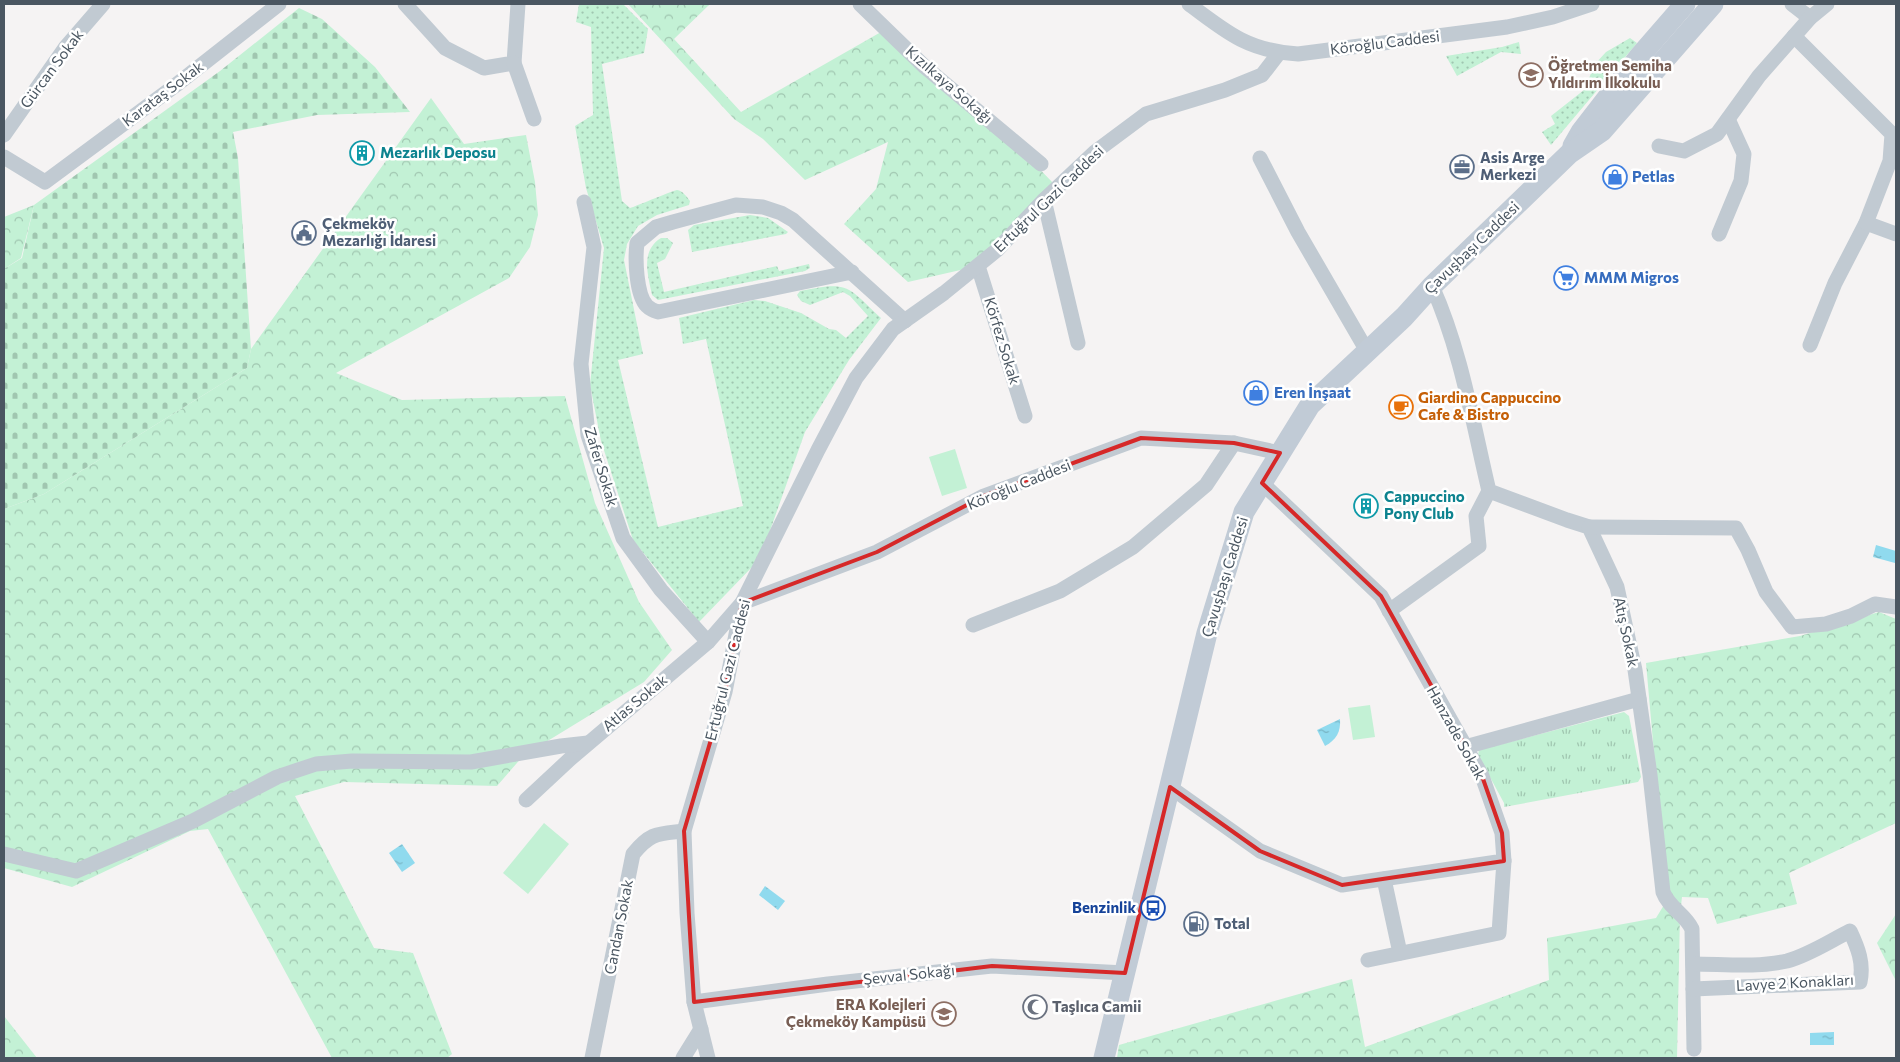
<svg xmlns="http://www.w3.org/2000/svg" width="1900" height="1062" font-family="Commissioner,sans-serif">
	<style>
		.grass { fill: url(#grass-dots) }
		.forest { fill: url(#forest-crowns) }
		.cemetery { fill: url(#cemetery-stones) }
		.park { fill: url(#park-tufts) }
		.garden { fill: #c3f1d5 }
		.water { fill: url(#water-ripples) }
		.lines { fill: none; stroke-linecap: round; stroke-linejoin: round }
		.street { stroke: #c1cad2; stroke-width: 15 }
		.secondary { stroke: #c1cbd6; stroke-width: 21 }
		.marked { fill: none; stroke: #d62828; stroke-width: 4; stroke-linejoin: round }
		.labels { text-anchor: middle; stroke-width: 5; stroke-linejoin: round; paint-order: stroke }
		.street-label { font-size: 15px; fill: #4a5661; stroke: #fff }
		.education-label { font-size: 15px; font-weight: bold; fill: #785e54; stroke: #fff; text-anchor: start }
		.culture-label { font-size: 15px; font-weight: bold; fill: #0d838f; stroke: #fff; text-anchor: start }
		.service-label { font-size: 15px; font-weight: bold; fill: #4e5e75; stroke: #fff; text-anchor: start }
		.shop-label { font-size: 15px; font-weight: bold; fill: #366cbe; stroke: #fff; text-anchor: start }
		.food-label { font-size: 15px; font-weight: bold; fill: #c56008; stroke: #fff; text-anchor: start }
		.transit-label { font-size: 15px; font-weight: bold; fill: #164399; stroke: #fff; text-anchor: end }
		.worship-label { font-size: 15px; font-weight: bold; fill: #5b616d; stroke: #fff; text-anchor: start }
	</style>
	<defs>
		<pattern id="grass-dots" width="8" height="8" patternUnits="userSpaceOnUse" patternTransform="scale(1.25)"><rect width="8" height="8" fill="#c3f1d5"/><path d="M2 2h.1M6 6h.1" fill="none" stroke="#a0c6b0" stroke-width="1.8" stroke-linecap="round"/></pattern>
		<pattern id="forest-crowns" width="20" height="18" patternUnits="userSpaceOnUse" patternTransform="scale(1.25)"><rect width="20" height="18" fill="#c3f1d5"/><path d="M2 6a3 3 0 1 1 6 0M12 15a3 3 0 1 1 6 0" fill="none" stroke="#a0c6b0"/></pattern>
		<pattern id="cemetery-stones" width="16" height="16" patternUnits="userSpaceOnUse" patternTransform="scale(1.25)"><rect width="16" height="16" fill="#c3f1d5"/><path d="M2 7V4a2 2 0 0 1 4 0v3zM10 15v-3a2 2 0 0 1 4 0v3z" fill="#a0c6b0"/></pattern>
		<pattern id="park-tufts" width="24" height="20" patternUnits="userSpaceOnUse" patternTransform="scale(1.25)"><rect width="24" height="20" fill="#c3f1d5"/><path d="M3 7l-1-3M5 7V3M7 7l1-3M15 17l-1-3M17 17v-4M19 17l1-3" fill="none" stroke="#a0c6b0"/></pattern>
		<pattern id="water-ripples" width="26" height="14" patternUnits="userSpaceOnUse" patternTransform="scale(1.25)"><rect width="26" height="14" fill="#90daee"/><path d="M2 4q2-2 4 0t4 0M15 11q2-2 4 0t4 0" fill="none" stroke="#78b4c4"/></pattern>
	</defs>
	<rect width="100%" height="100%" fill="#f5f3f3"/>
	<g class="grass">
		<path d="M579 4H623L648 29 644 53 602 64 622 201 630 208C637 206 674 190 677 190 683 191 687 197 690 201L689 205 657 215 638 226 627 244 624 260 643 354 618 360 658 527 743 506 706 339 683 344 679 318 754 300 765 301 801 313 829 329 836 330 846 338 868 316 850 296 843 292 810 305 801 301 797 295 800 291C849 281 846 285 881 318L849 360 805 432 762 553 754 565 699 622 633 540 601 441 590 385 604 248 586 188 575 126 593 115 591 27 576 22Z"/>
		<polygon points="1630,38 1637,43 1551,145 1542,132 1555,124 1551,116 1584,90 1595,64 1606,52"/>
		<polygon points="1519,42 1521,54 1501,52 1457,76 1446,56 1502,47"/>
		<polygon points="750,215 768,218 788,232 786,234 692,252 688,230 694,225"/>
		<path d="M661 238H667L673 243 665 259 657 263 664 292 777 266 779 271 809 264 810 268 805 271 658 300 652 295C648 275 640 251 661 238Z"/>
	</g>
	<g class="forest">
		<polygon points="628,4 710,4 674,39 741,112 881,32 1013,142 1057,187 978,266 908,282 844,224 876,189 888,142 805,180 763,139 734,119"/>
		<polygon points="431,98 464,144 526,135 535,182 538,215 530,247 509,278 336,373 402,400 565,396 595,503 639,602 672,650 644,682 523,756 497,786 344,782 295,796 374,948 413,953 452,1054 447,1058 332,1058 208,829 190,831 72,887 4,868 4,509 44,494 247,368 251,349"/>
		<polygon points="34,205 21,258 4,269 4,217"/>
		<polygon points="1879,612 1896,619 1896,823 1789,873 1797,904 1717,924 1708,898 1682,897 1680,914 1677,1058 1117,1058 1119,1045 1352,979 1365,1047 1549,980 1547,938 1656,918 1667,900 1646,663 1800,636"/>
		<polygon points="1896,914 1896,981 1877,943"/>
		<polygon points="4,1016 37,1058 4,1058"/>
	</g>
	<polygon class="cemetery" points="299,8 322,19 375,67 410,112 317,115 233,132 238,158 251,349 247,368 44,494 4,509 4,269 22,258 34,205 220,71"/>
	<polygon class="park" points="1624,712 1629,716 1641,777 1638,782 1504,807 1504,803 1478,755 1479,750"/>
	<g class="garden">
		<polygon points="955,449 967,488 942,496 929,457"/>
		<polygon points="1370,705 1375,737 1353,740 1348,708"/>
		<polygon points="544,823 569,844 528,894 503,873"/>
	</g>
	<g class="water">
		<polygon points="1876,545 1896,551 1895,563 1873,557"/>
		<path d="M1340 719C1341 732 1336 740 1325 746L1317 730Z"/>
		<polygon points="402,844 415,863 402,872 389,853"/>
		<polygon points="765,886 785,901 778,910 759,895"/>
		<polygon points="1834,1032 1834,1045 1810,1045 1810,1033"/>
	</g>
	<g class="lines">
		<g class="street">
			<polyline points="405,4 445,48 484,68 514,63 518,4"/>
			<polyline points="860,4 925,67 1041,164"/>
			<path d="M1189 4C1227 33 1249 51 1298 54L1507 27 1553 17 1592 4"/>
			<polyline points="1792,4 1810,18"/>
			<polyline points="1794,36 1892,134 1890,161 1866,223 1835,283 1810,345"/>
			<polyline points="514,63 534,119"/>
			<polyline points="4,135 65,48 103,4"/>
			<polyline points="1659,146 1684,151 1717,134 1759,76 1810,18 1827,4"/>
			<polyline points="4,157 45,182 176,85 279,4"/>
			<polyline points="1260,158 1298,232 1367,351"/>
			<polyline points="1044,200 1078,343"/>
			<polyline points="584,202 594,247 581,364 588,435 623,538 661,590 708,642"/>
			<polyline points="1866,223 1896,234"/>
			<polyline points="1719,234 1741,181 1744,154 1728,119"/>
			<polyline points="978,266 1025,416"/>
			<path d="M852 272 658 312C655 311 650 309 647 306 636 295 635 259 637 243L656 227 673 222 736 205 763 207 781 213 793 220 905 321"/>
			<path d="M1432 286C1461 350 1473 424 1489 491L1567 520 1589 527 1617 587 1635 670 1650 775 1663 892C1669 908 1685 914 1692 929L1694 1049"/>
			<polyline points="1589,527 1736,528 1748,550 1766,592 1792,627 1826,624 1851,616 1875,604 1896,607"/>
			<polyline points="1389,611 1479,546 1476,516 1489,491"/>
			<polyline points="973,625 1060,591 1133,547 1206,485 1234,443"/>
			<polyline points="1465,747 1639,699"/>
			<polyline points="1170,787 1260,851 1342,885 1504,861 1502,833 1482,776 1381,596 1262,483"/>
			<polyline points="526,800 570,759 708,642 742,603 877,552 984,496 1141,438 1234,443 1280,453"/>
			<polyline points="4,854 76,871 193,821 277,777 316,764 352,761 471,762 561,746 588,743"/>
			<polyline points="1384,879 1400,953"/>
			<polyline points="1368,960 1499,933 1504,861"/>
			<path d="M1693 964C1723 964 1756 968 1787 961 1809 955 1830 941 1850 931 1858 948 1864 963 1860 982L1693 989"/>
			<polyline points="694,1002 828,984 992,966 1125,973"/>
			<path d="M592 1058 633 854C651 832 658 834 684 831"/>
			<polyline points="683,1058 701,1029"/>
			<polyline points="708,1058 694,1002 687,913 684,831 725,692 742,603 818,450 856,378 893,329 944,293 997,250 1044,200 1095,152 1146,114 1225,90 1262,75 1279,53"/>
		</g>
		<g class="secondary">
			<polyline points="1573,146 1581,132 1639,57 1685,4"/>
			<polyline points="1104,1058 1207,633 1244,512 1310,405 1404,317 1432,286 1570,153 1602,131 1713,4"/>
		</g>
	</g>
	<path class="marked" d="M1141 438 1234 443 1280 453 1262 483 1381 596 1482 776 1502 833 1504 861 1342 885 1260 851 1170 787 1125 973 992 966 694 1002 684 831 725 692 742 603 877 552 984 496Z"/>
	<defs>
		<g id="school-ring" transform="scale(1.25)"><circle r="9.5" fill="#fff" stroke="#8d6e63" stroke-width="1.5"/><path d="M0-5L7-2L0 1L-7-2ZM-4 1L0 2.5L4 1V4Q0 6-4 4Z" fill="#8d6e63"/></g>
		<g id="building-ring" transform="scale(1.25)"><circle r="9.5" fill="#fff" stroke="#0f9aa8" stroke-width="1.5"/><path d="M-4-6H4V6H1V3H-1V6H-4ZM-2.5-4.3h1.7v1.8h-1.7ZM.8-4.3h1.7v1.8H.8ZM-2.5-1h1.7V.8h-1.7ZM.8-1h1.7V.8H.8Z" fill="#0f9aa8"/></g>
		<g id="office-ring" transform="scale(1.25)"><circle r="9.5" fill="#fff" stroke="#5c6f8a" stroke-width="1.5"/><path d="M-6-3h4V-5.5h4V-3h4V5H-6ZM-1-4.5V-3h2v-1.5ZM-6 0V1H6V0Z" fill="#5c6f8a"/></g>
		<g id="shop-ring" transform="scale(1.25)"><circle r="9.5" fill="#fff" stroke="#3f7fe0" stroke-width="1.5"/><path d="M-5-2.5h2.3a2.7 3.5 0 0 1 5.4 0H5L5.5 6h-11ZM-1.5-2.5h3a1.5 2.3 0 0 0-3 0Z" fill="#3f7fe0"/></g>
		<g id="civic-ring" transform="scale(1.25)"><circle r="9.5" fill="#fff" stroke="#5c6f8a" stroke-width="1.5"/><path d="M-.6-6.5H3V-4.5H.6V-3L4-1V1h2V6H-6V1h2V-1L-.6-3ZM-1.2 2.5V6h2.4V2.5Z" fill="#5c6f8a"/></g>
		<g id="supermarket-ring" transform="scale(1.25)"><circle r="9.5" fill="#fff" stroke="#3f7fe0" stroke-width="1.5"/><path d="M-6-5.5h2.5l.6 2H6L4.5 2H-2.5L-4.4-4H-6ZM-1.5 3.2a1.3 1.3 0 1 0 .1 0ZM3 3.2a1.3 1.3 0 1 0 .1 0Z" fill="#3f7fe0"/></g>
		<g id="cafe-ring" transform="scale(1.25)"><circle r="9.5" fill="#fff" stroke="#e8710a" stroke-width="1.5"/><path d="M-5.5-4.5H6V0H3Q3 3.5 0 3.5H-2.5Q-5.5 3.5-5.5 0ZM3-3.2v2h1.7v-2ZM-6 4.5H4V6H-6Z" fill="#e8710a"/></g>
		<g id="bus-ring" transform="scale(1.25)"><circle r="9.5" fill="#fff" stroke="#1a4fb4" stroke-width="1.5"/><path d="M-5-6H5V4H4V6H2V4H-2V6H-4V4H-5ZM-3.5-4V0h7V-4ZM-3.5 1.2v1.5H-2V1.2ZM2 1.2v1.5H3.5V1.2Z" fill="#1a4fb4"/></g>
		<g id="fuel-ring" transform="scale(1.25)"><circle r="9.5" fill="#fff" stroke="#5c6f8a" stroke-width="1.5"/><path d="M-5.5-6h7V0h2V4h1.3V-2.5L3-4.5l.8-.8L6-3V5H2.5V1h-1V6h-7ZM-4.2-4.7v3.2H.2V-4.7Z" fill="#5c6f8a"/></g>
		<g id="mosque-ring" transform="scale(1.25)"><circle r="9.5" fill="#fff" stroke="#6b7280" stroke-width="1.5"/><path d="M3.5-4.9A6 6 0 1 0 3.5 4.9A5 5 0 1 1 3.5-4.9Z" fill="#6b7280"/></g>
	</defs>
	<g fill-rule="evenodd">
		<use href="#school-ring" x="1531" y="75"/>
		<use href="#building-ring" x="362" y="153"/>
		<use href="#office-ring" x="1462" y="167"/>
		<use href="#shop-ring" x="1615" y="177"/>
		<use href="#civic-ring" x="304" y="233"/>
		<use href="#supermarket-ring" x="1566" y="278"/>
		<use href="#shop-ring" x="1256" y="393"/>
		<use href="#cafe-ring" x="1401" y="407"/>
		<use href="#building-ring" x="1366" y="506"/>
		<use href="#bus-ring" x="1153" y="908"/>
		<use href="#fuel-ring" x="1196" y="924"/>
		<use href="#mosque-ring" x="1035" y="1007"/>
		<use href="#school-ring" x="944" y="1014"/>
	</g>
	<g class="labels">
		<g class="street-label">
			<text transform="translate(1385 43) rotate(-7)" y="5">Köroğlu Caddesi</text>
			<text transform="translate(52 69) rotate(-53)" y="5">Gürcan Sokak</text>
			<text transform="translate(949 85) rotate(41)" y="5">Kızılkaya Sokağı</text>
			<text transform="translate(163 94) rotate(-37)" y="5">Karataş Sokak</text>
			<text transform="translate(1049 199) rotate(-44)" y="5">Ertuğrul Gazi Caddesi</text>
			<text transform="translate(1472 248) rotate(-44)" y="5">Çavuşbaşı Caddesi</text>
			<text transform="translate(1002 341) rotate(73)" y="5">Körfez Sokak</text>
			<text transform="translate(601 467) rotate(73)" y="5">Zafer Sokak</text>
			<text transform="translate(1019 485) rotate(-22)" y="5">Köroğlu Caddesi</text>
			<text transform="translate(1225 577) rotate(-73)" y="5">Çavuşbaşı Caddesi</text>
			<text transform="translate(1626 632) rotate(78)" y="5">Atış Sokak</text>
			<text transform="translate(728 670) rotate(-76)" y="5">Ertuğrul Gazi Caddesi</text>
			<text transform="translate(635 703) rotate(-40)" y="5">Atlas Sokak</text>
			<text transform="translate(1456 733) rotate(61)" y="5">Hanzade Sokak</text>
			<text transform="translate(619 927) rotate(-79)" y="5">Candan Sokak</text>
			<text transform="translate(909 975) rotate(-6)" y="5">Şevval Sokağı</text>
			<text transform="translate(1795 983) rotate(-3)" y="5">Lavye 2 Konakları</text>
		</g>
		<g class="education-label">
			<text x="1548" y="71">Öğretmen Semiha<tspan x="1548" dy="17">Yıldırım İlkokulu</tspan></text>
			<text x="926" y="1010" text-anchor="end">ERA Kolejleri<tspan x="926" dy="17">Çekmeköy Kampüsü</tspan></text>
		</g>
		<g class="culture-label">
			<text x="380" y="158">Mezarlık Deposu</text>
			<text x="1384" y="502">Cappuccino<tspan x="1384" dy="17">Pony Club</tspan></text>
		</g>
		<g class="service-label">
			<text x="1480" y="163">Asis Arge<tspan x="1480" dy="17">Merkezi</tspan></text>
			<text x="322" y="229">Çekmeköy<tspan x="322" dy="17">Mezarlığı İdaresi</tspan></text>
			<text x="1214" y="929">Total</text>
		</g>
		<g class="shop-label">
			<text x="1632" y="182">Petlas</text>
			<text x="1584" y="283">MMM Migros</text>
			<text x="1274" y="398">Eren İnşaat</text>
		</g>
		<g class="food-label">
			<text x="1418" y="403">Giardino Cappuccino<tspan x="1418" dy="17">Cafe &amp; Bistro</tspan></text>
		</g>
		<g class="transit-label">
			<text x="1136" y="913">Benzinlik</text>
		</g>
		<g class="worship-label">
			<text x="1052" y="1012">Taşlıca Camii</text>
		</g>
	</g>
	<rect width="1900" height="1062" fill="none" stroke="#4a5661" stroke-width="10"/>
</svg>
